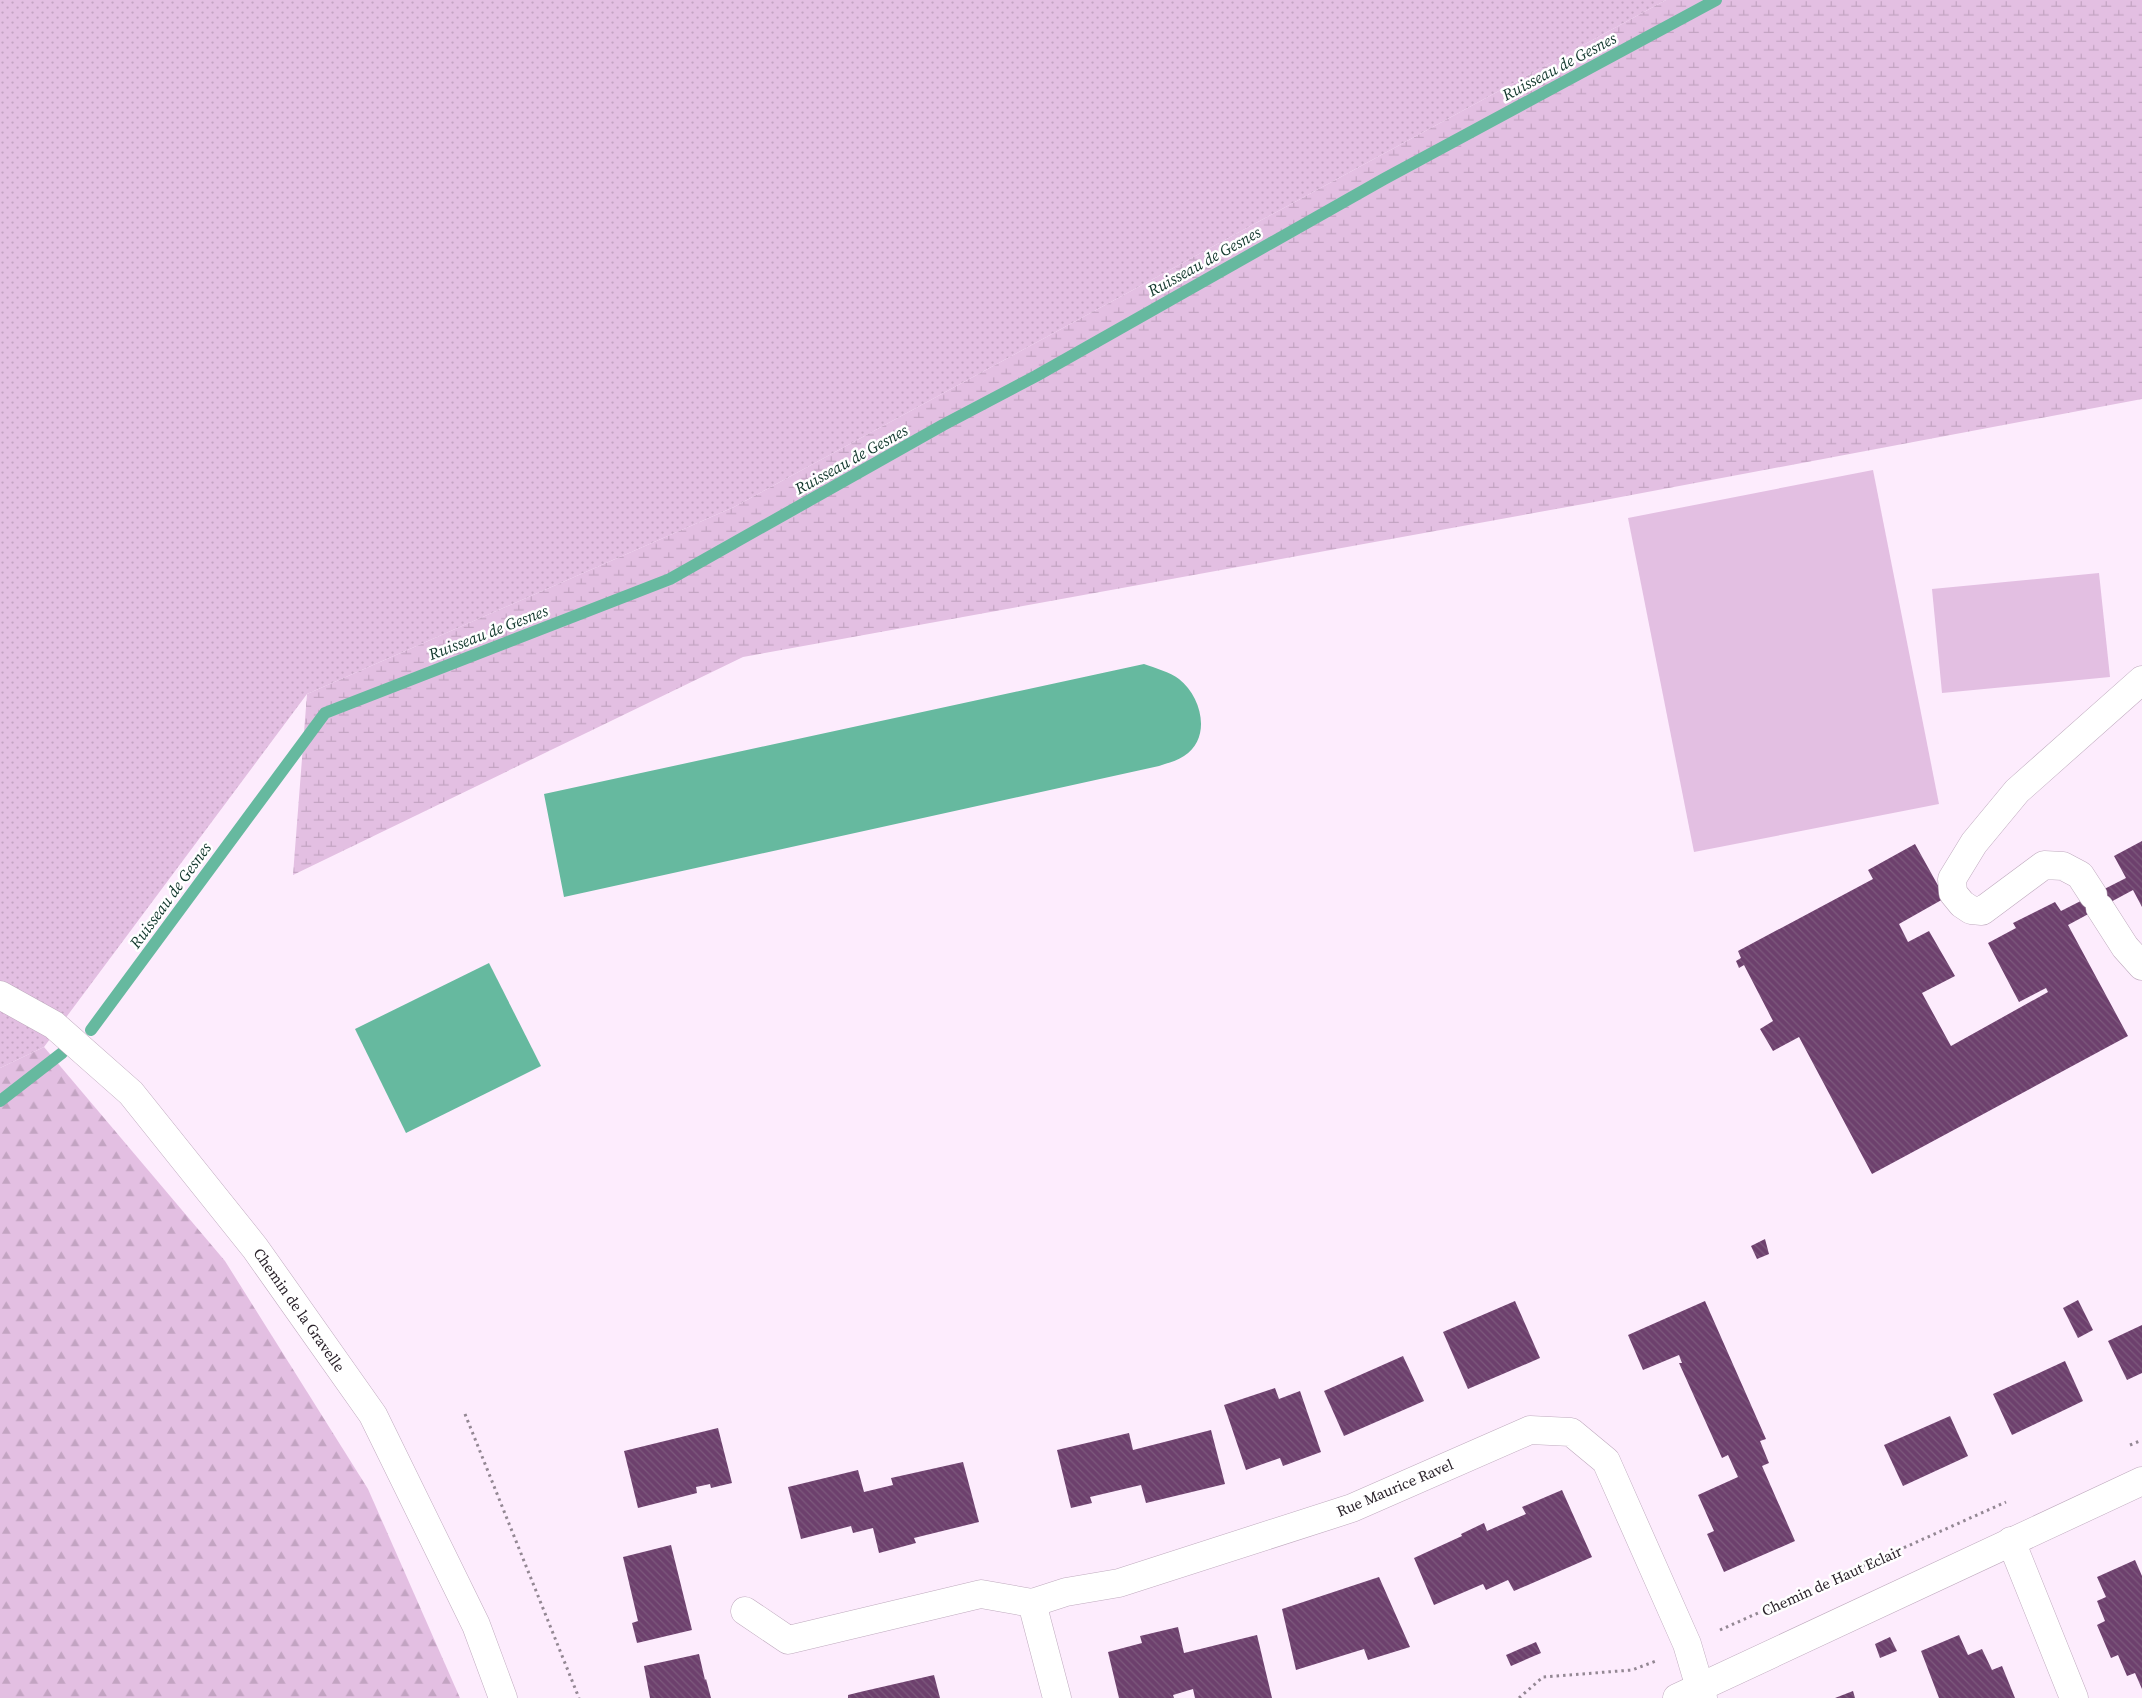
<svg xmlns="http://www.w3.org/2000/svg" width="2142" height="1698" font-family="'Source Serif 4',serif">
	<style>
		.grass { fill: url(#grass-dots) }
		.forest { fill: url(#forest-firs) }
		.wetland { fill: url(#wetland-marsh) }
		.green { fill: #e3bfe2 }
		.water { fill: #66b99f }
		.lines { fill: none; stroke-linecap: round; stroke-linejoin: round }
		.stream { stroke: #66b99f; stroke-width: 12 }
		.building { fill: url(#building-back-hatch) }
		.minor-casing { stroke: #bfaabe; stroke-width: 29 }
		.path { stroke: #938793; stroke-width: 3; stroke-dasharray: 2.5 4; stroke-linecap: butt }
		.minor { stroke: #fff; stroke-width: 28 }
		.labels { text-anchor: middle; stroke-width: 5; stroke-linejoin: round; paint-order: stroke }
		.street-label { font-size: 15px; fill: #2a222a; stroke: #fff }
		.water-label { font-size: 16px; font-style: italic; fill: #11372c; stroke: #fff }
	</style>
	<defs>
		<pattern id="grass-dots" width="8" height="8" patternUnits="userSpaceOnUse" patternTransform="scale(1.25)"><rect width="8" height="8" fill="#e3bfe2"/><path d="M2 2h.1M6 6h.1" fill="none" stroke="#c3a4c2" stroke-width="1.8" stroke-linecap="round"/></pattern>
		<pattern id="forest-firs" width="22" height="20" patternUnits="userSpaceOnUse" patternTransform="scale(1.25)"><rect width="22" height="20" fill="#e3bfe2"/><path d="M5 1l3.5 6h-7zM16 11l3.5 6h-7z" fill="#c3a4c2"/></pattern>
		<pattern id="wetland-marsh" width="20" height="14" patternUnits="userSpaceOnUse" patternTransform="scale(1.25)"><rect width="20" height="14" fill="#e3bfe2"/><path d="M1 5h8M5 5V1M11 12h8M15 12V8" fill="none" stroke="#c3a4c2"/></pattern>
		<pattern id="building-back-hatch" width="6" height="6" patternUnits="userSpaceOnUse" patternTransform="scale(1.25)"><rect width="6" height="6" fill="#6d406d"/><path d="M-1 5l2 2M0 0l6 6M5-1l2 2" fill="none" stroke="#7d597d"/></pattern>
	</defs>
	<rect width="100%" height="100%" fill="#fdecfd"/>
	<polygon class="grass" points="0,0 1666,0 734,507 307,694 44,1047 0,1068"/>
	<polygon class="forest" points="44,1047 225,1261 368,1489 460,1698 0,1698 0,1068"/>
	<polygon class="wetland" points="1666,0 2142,0 2142,399 1589,503 743,657 293,875 307,694 734,507"/>
	<g class="green">
		<polygon points="1873,470 1939,804 1694,852 1628,518"/>
		<polygon points="2099,573 2110,677 1942,693 1932,589"/>
	</g>
	<g class="water">
		<path d="M1144 664C1155 668 1170 672 1179 679 1202 697 1212 738 1184 756 1177 761 1167 763 1159 766L564 897 544 794Z"/>
		<polygon points="489,963 541,1066 406,1133 355,1029"/>
	</g>
	<g class="lines">
		<g class="stream">
			<polyline points="91,1030 325,713 670,579 943,425 1036,376 1384,179 1716,0"/>
			<polyline points="0,1101 62,1053"/>
		</g>
	</g>
	<g class="building">
		<polygon points="2142,841 2142,907 2133,890 2068,925 2128,1036 1872,1174 1799,1037 1773,1051 1760,1029 1773,1021 1744,965 1739,968 1736,961 1741,958 1738,951 1873,879 1868,870 1915,844 1945,898 1899,924 1908,942 1929,931 1955,976 1922,993 1951,1046 2048,992 2046,988 2019,1002 1988,943 2016,928 2013,923 2055,902 2061,911 2126,878 2114,856"/>
		<polygon points="1765,1239 1769,1254 1757,1259 1751,1246"/>
		<polygon points="2078,1300 2093,1330 2078,1338 2063,1308"/>
		<polygon points="1515,1301 1540,1358 1468,1389 1443,1332"/>
		<polygon points="1705,1301 1766,1439 1760,1441 1769,1463 1762,1466 1795,1541 1724,1572 1707,1534 1714,1531 1698,1495 1738,1477 1728,1455 1722,1458 1679,1363 1682,1363 1679,1355 1643,1370 1628,1335"/>
		<polygon points="2142,1325 2142,1373 2127,1380 2108,1341"/>
		<polygon points="1403,1356 1424,1401 1344,1436 1324,1391"/>
		<polygon points="2065,1361 2083,1401 2012,1435 1993,1394"/>
		<polygon points="1275,1388 1279,1399 1300,1391 1321,1452 1283,1466 1280,1458 1246,1470 1224,1405"/>
		<polygon points="1950,1416 1968,1456 1903,1486 1884,1445"/>
		<polygon points="718,1428 732,1483 711,1488 710,1484 696,1487 697,1493 638,1508 624,1451"/>
		<polygon points="1211,1430 1225,1484 1146,1503 1141,1485 1090,1497 1092,1503 1071,1508 1057,1450 1129,1433 1133,1450"/>
		<polygon points="963,1462 979,1522 914,1538 916,1543 879,1553 873,1528 853,1533 851,1526 801,1539 788,1487 858,1470 864,1492 893,1485 891,1478"/>
		<polygon points="1562,1490 1592,1557 1514,1591 1508,1580 1486,1590 1483,1584 1434,1605 1414,1558 1462,1536 1461,1534 1484,1523 1487,1531 1526,1514 1522,1507"/>
		<polygon points="671,1545 692,1630 637,1643 632,1623 638,1621 623,1557"/>
		<polygon points="2135,1560 2142,1576 2142,1689 2135,1673 2127,1676 2118,1655 2111,1658 2097,1625 2105,1621 2097,1601 2106,1597 2097,1577"/>
		<polygon points="1379,1577 1410,1647 1368,1660 1364,1649 1296,1670 1282,1609"/>
		<polygon points="1178,1627 1184,1653 1257,1635 1272,1698 1195,1698 1193,1689 1173,1695 1174,1698 1119,1698 1108,1652 1142,1643 1140,1636"/>
		<polygon points="1959,1635 1968,1655 1982,1649 1992,1670 2002,1666 2015,1698 1939,1698 1921,1651"/>
		<polygon points="1890,1637 1897,1651 1880,1658 1875,1644"/>
		<polygon points="1536,1642 1541,1653 1511,1666 1506,1655"/>
		<polygon points="699,1654 705,1680 706,1679 711,1698 650,1698 644,1666"/>
		<polygon points="934,1675 940,1698 848,1698 848,1695 860,1692"/>
		<polygon points="1853,1691 1855,1698 1835,1698"/>
	</g>
	<g class="lines">
		<g class="minor-casing">
			<g id="minor">
				<polyline points="2093,895 2080,875 2063,866 2044,865 1982,911 1971,910 1962,904 1953,893 1952,879 1974,843 2017,791 2142,680"/>
				<polyline points="2100,908 2125,947 2142,966"/>
				<polyline points="0,995 54,1025 131,1093 255,1248 373,1415 476,1625 503,1698"/>
				<polyline points="2011,1541 2074,1698"/>
				<polyline points="745,1611 788,1640 981,1594 1032,1603"/>
				<polyline points="1057,1698 1032,1603 1066,1592 1119,1583 1352,1508 1530,1430 1571,1432 1606,1461 1687,1644 1703,1698"/>
				<polyline points="1677,1698 2142,1481"/>
			</g>
		</g>
		<g class="path">
			<polyline points="465,1414 579,1698"/>
			<polyline points="2130,1445 2142,1440"/>
			<polyline points="1720,1630 2006,1502"/>
			<polyline points="1519,1698 1543,1677 1632,1670 1656,1661"/>
		</g>
		<use href="#minor" class="minor"/>
	</g>
	<g class="labels">
		<g class="street-label">
			<text transform="translate(299 1310) rotate(55)" y="5">Chemin de la Gravelle</text>
			<text transform="translate(1395 1488) rotate(-23)" y="5">Rue Maurice Ravel</text>
			<text transform="translate(1832 1581) rotate(-24)" y="5">Chemin de Haut Eclair</text>
		</g>
		<g class="water-label">
			<text transform="translate(1559 66) rotate(-28)" y="6">Ruisseau de Gesnes</text>
			<text transform="translate(1204 261) rotate(-29)" y="6">Ruisseau de Gesnes</text>
			<text transform="translate(851 459) rotate(-29)" y="6">Ruisseau de Gesnes</text>
			<text transform="translate(488 632) rotate(-21)" y="6">Ruisseau de Gesnes</text>
			<text transform="translate(170 895) rotate(-54)" y="6">Ruisseau de Gesnes</text>
		</g>
	</g>
</svg>
